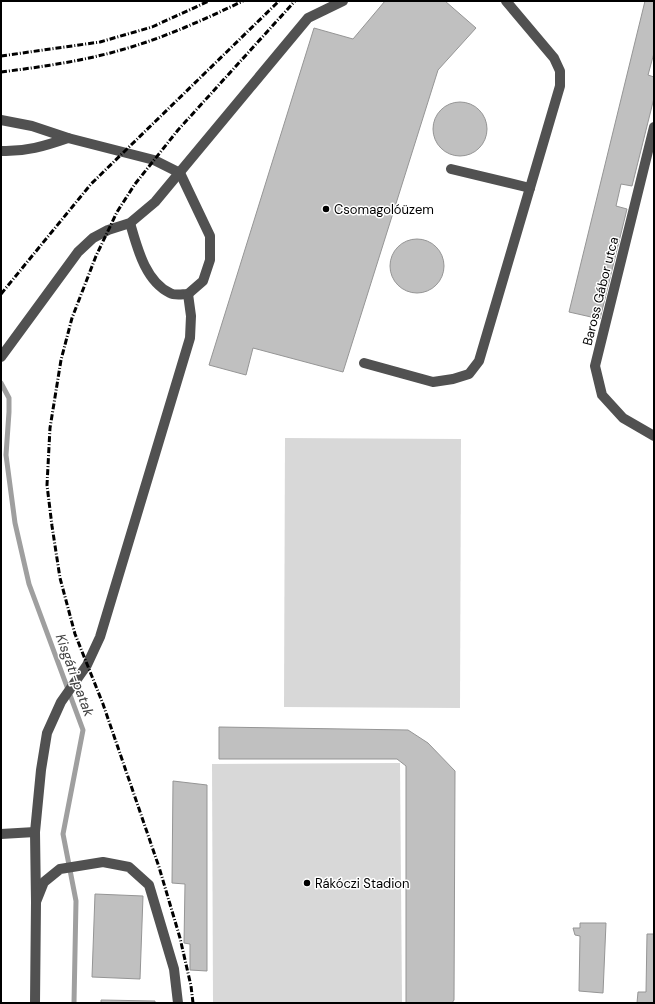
<svg xmlns="http://www.w3.org/2000/svg" width="655" height="1004" font-family="'DM Sans',sans-serif">
	<style>
		.green { fill: #d8d8d8 }
		.lines { fill: none; stroke-linecap: round; stroke-linejoin: round }
		.stream { stroke: #9f9f9f; stroke-width: 5 }
		.building { fill: #c0c0c0; stroke: #959595 }
		.minor { stroke: #515151; stroke-width: 10 }
		.rail { stroke: #000; stroke-width: 3; stroke-dasharray: 6 2 1 2; stroke-linecap: butt }
		.poi-dot { fill: #000; stroke: #fff; stroke-width: 1.5 }
		.labels { text-anchor: middle; stroke-width: 3; stroke-linejoin: round; paint-order: stroke }
		.poi-label { font-size: 13px; fill: #000; stroke: #fff; text-anchor: start }
		.street-label { font-size: 13px; fill: #000; stroke: #fff }
		.water-label { font-size: 14px; font-style: italic; fill: #404040; stroke: #fff }
	</style>
	<rect width="100%" height="100%" fill="#fff"/>
	<g class="green">
		<polygon points="285,438 461,439 460,708 284,707"/>
		<polygon points="400,763 402,1003 213,1003 212,764"/>
	</g>
	<g class="lines">
		<polyline class="stream" points="1,383 9,398 9,412 6,455 15,523 29,584 83,730 63,834 76,901 74,1003"/>
	</g>
	<g class="building">
		<polygon points="385,1 445,1 476,28 438,70 343,372 253,348 246,375 209,365 314,28 353,39"/>
		<polygon points="645,1 654,1 654,53 648,75 654,77 654,98 632,186 621,184 616,206 627,209 600,319 569,312"/>
		<circle cx="460" cy="129" r="27"/>
		<circle cx="417" cy="266" r="27"/>
		<polygon points="219,727 408,730 428,743 455,771 454,1000 452,1003 406,1003 406,766 397,759 219,759"/>
		<polygon points="173,781 207,785 207,971 190,970 190,944 184,943 185,884 172,883"/>
		<polygon points="95,894 143,896 140,979 92,977"/>
		<polygon points="580,923 606,923 603,993 579,991 580,936 575,935 573,928 580,928"/>
		<polygon points="647,934 654,934 654,1003 637,1003 638,992 646,992"/>
		<polygon points="101,1000 155,1001 155,1003 101,1003"/>
	</g>
	<g class="lines">
		<g class="minor">
			<path d="M1 120 32 126 68 138 154 160 180 173 210 236V260L203 281 188 294C183 294 175 296 170 293 145 281 137 247 130 223"/>
			<polyline points="654,127 595,366 602,395 623,418 654,436"/>
			<path d="M1 151C25 152 45 146 68 138"/>
			<polyline points="451,169 530,188"/>
			<polyline points="1,357 78,252 93,238 108,230 130,223 155,202 308,18 343,1"/>
			<polyline points="364,363 433,382 453,379 469,374 479,361 560,86 560,71 554,58 506,1"/>
			<polyline points="1,834 35,832"/>
			<polyline points="36,902 35,832 41,770 47,733 61,702 87,665 100,637 190,338 191,316 188,294"/>
			<polyline points="35,1003 36,902 44,882 60,869 103,862 129,867 149,885 174,969 178,1003"/>
		</g>
		<g class="rail">
			<polyline points="1,56 100,42 152,27 209,1"/>
			<path d="M1 72C41 67 83 61 121 50 164 38 203 20 243 1"/>
			<polyline points="1,294 91,184 279,1"/>
			<polyline points="193,1003 191,986 180,938 159,867 103,704 75,634 60,578 52,526 47,485 50,428 61,360 72,318 96,256 117,212 135,184 178,130 295,1"/>
		</g>
	</g>
	<g class="poi-dot">
		<circle cx="326" cy="209" r="4"/>
		<circle cx="307" cy="883" r="4"/>
	</g>
	<g class="labels">
		<g class="poi-label">
			<text x="334" y="214">Csomagolóüzem</text>
			<text x="315" y="888">Rákóczi Stadion</text>
		</g>
		<g class="street-label">
			<text transform="translate(600 291) rotate(-76)" y="5">Baross Gábor utca</text>
		</g>
		<g class="water-label">
			<text transform="translate(75 675) rotate(70)" y="5">Kisgáti-patak</text>
		</g>
	</g>
	<rect width="655" height="1004" fill="none" stroke="#000000" stroke-width="4"/>
</svg>
